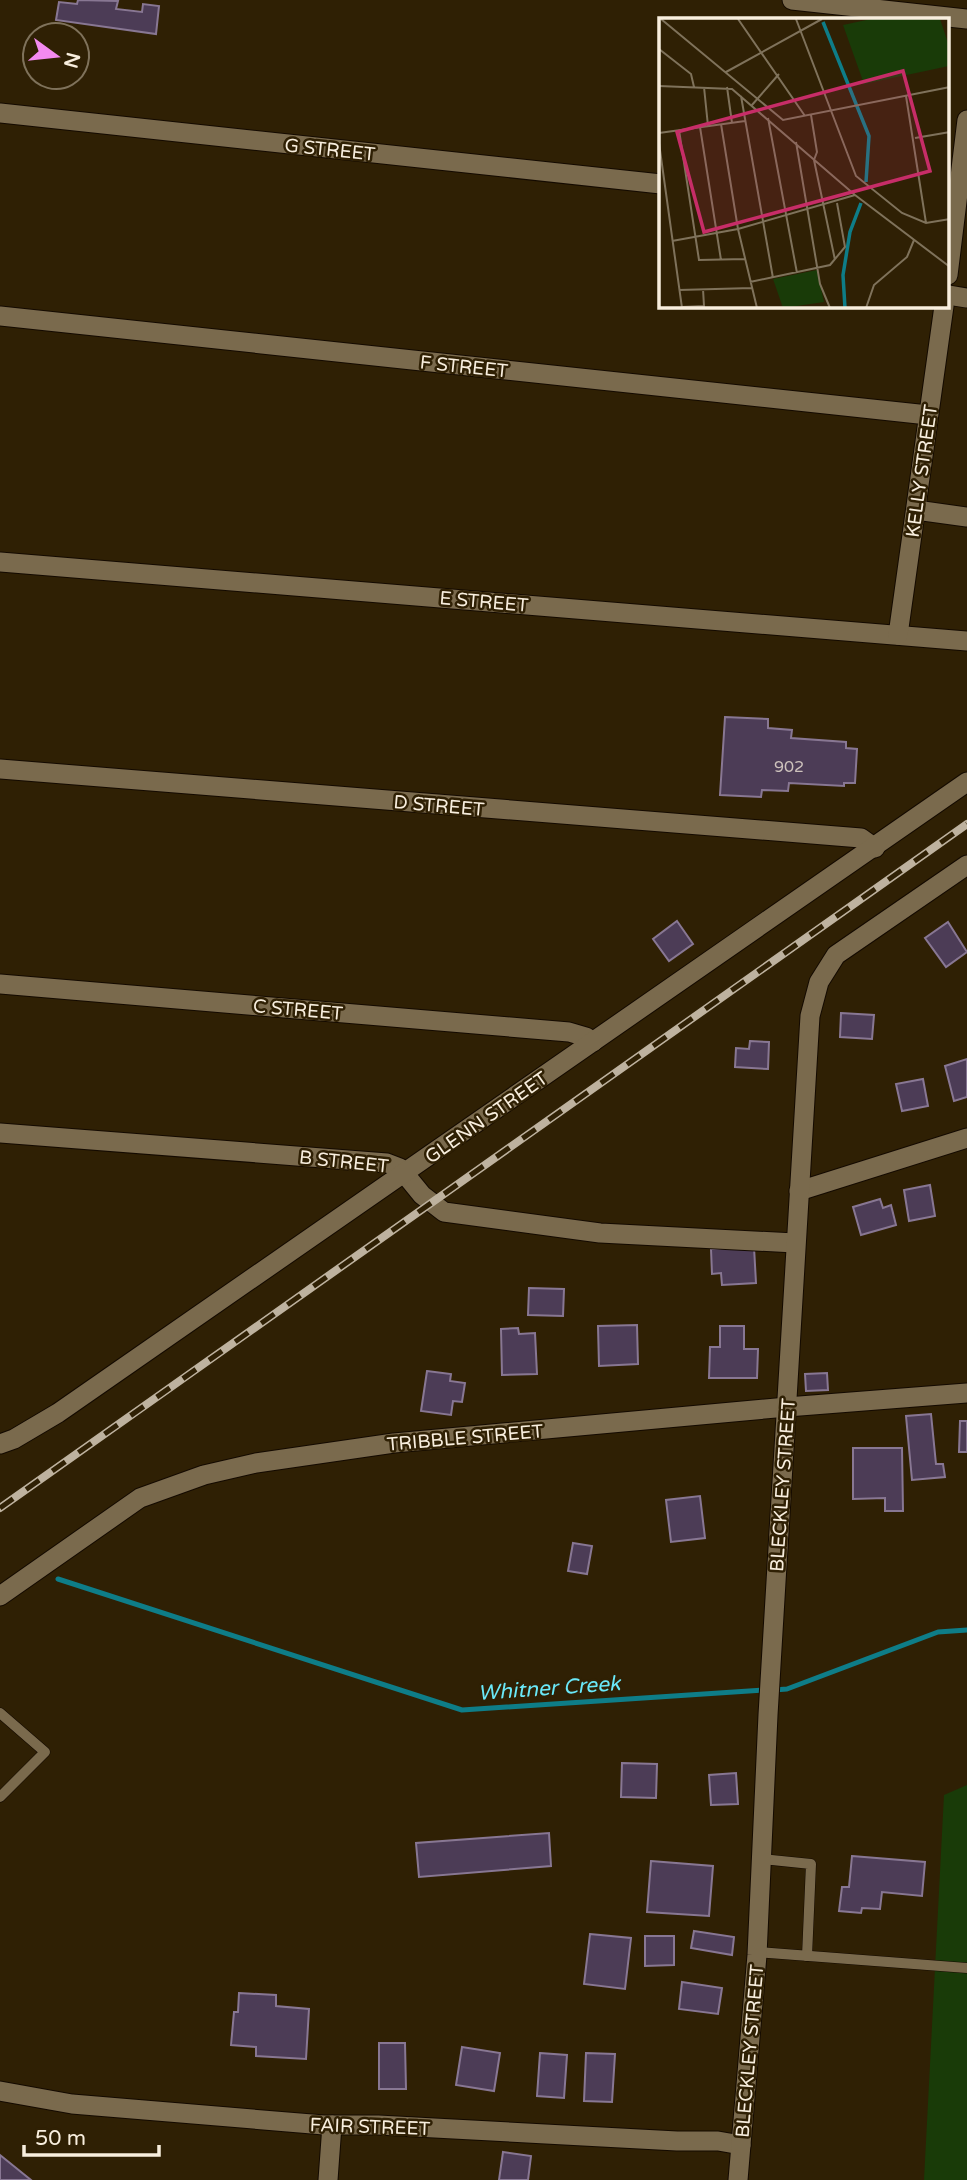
<svg xmlns="http://www.w3.org/2000/svg" width="967" height="2180" font-family="'Varela Round',sans-serif">
	<style>
		.green { fill: #193b08 }
		.lines { fill: none; stroke-linecap: round; stroke-linejoin: round }
		.stream { stroke: #0e7d88; stroke-width: 5 }
		.building { fill: #4c3c56; stroke: #887793; stroke-width: 2 }
		.service-casing { stroke: #140a00; stroke-width: 11 }
		.minor-casing { stroke: #140a00; stroke-width: 21 }
		.tertiary-casing { stroke: #140a00; stroke-width: 21 }
		.service { stroke: #7a6a4d; stroke-width: 10 }
		.minor { stroke: #7a6a4d; stroke-width: 19 }
		.tertiary { stroke: #7a6a4d; stroke-width: 19 }
		.rail-casing { stroke: #beb29f; stroke-width: 8 }
		.rail { stroke: #2f2004; stroke-width: 5; stroke-dasharray: 16; stroke-linecap: butt }
		.labels { text-anchor: middle; stroke-width: 5; stroke-linejoin: round; paint-order: stroke }
		.number-label { font-size: 16px; fill: #cdc2bc }
		.street-label { font-size: 19px; fill: #f8eede; stroke: #2f2004 }
		.water-label { font-size: 21px; font-style: italic; fill: #6ae8f8; stroke: #2f2004 }
		.inset-river { fill: none; stroke: #0e7d88; stroke-width: 3.5 }
		.inset-road { fill: none; stroke: #7f725b; stroke-width: 2 }
		.view { fill: #c72d68; fill-opacity: 0.15; stroke: #c72d68; stroke-width: 3.5 }
		.inset-edge { fill: none; stroke: #f8eede; stroke-width: 3.5 }
	</style>
	<rect width="100%" height="100%" fill="#2f2004"/>
	<polygon class="green" points="967,1785 967,2180 924,2180 944,1795"/>
	<g class="lines">
		<g class="stream">
			<polyline points="58,1579 462,1710 764,1690"/>
			<polyline points="774,1690 787,1689 938,1632 967,1630"/>
		</g>
	</g>
	<g class="building">
		<polygon points="78,0 118,1 116,9 142,12 143,4 159,6 156,34 56,20 59,2 77,4"/>
		<polygon points="725,717 768,719 768,728 792,730 791,738 846,742 846,748 857,749 855,783 844,783 844,786 789,783 788,791 762,790 761,797 720,795"/>
		<polygon points="677,921 693,944 669,961 653,939"/>
		<polygon points="948,922 967,952 946,967 925,938"/>
		<polygon points="841,1013 874,1015 872,1039 840,1037"/>
		<polygon points="750,1041 769,1042 768,1069 735,1067 736,1048 749,1049"/>
		<polygon points="967,1059 967,1097 954,1101 945,1066"/>
		<polygon points="923,1079 928,1106 902,1111 896,1084"/>
		<polygon points="930,1185 935,1216 909,1221 904,1190"/>
		<polygon points="880,1199 883,1208 891,1205 896,1225 861,1235 853,1207"/>
		<polygon points="754,1247 756,1283 722,1285 721,1273 712,1274 711,1249"/>
		<polygon points="529,1288 564,1289 563,1316 528,1315"/>
		<polygon points="637,1325 638,1364 599,1366 598,1326"/>
		<polygon points="720,1326 744,1326 744,1349 758,1349 757,1378 709,1378 710,1347 720,1347"/>
		<polygon points="518,1328 519,1334 535,1333 537,1374 502,1375 501,1329"/>
		<polygon points="427,1371 451,1374 450,1381 465,1383 462,1402 453,1401 451,1415 421,1411"/>
		<polygon points="827,1373 828,1390 806,1391 805,1374"/>
		<polygon points="931,1414 936,1464 943,1464 945,1477 912,1480 906,1416"/>
		<polygon points="960,1421 967,1421 967,1452 959,1452"/>
		<polygon points="853,1448 902,1448 903,1511 885,1511 885,1498 853,1499"/>
		<polygon points="700,1496 705,1538 671,1542 666,1500"/>
		<polygon points="573,1543 592,1546 587,1574 568,1571"/>
		<polygon points="622,1763 657,1764 656,1798 621,1797"/>
		<polygon points="736,1773 738,1804 711,1805 709,1775"/>
		<polygon points="549,1833 551,1866 419,1877 416,1843"/>
		<polygon points="852,1856 925,1862 922,1896 882,1892 880,1909 862,1908 861,1913 839,1911 842,1887 849,1887"/>
		<polygon points="651,1861 713,1866 709,1916 647,1912"/>
		<polygon points="694,1931 734,1937 732,1955 691,1948"/>
		<polygon points="590,1934 631,1938 625,1989 584,1984"/>
		<polygon points="645,1936 674,1936 674,1965 645,1966"/>
		<polygon points="682,1982 722,1988 718,2014 679,2009"/>
		<polygon points="239,1993 276,1995 276,2006 309,2009 306,2059 256,2056 256,2047 231,2045 234,2012 238,2012"/>
		<polygon points="379,2043 405,2043 406,2089 379,2089"/>
		<polygon points="462,2047 500,2053 494,2091 456,2085"/>
		<polygon points="540,2053 567,2055 564,2098 537,2096"/>
		<polygon points="586,2053 615,2054 612,2102 584,2101"/>
		<polygon points="503,2152 531,2156 528,2180 499,2180"/>
		<polygon points="0,2155 31,2180 0,2180"/>
	</g>
	<g class="lines">
		<g class="service-casing">
			<g id="service">
				<polyline points="0,1713 45,1752 0,1797"/>
				<polyline points="761,1859 811,1864 807,1956"/>
				<polyline points="757,1952 967,1968"/>
			</g>
		</g>
		<g class="minor-casing">
			<g id="minor">
				<polyline points="792,0 967,19"/>
				<polyline points="0,113 661,184"/>
				<polyline points="948,275 967,120"/>
				<polyline points="948,295 967,298"/>
				<polyline points="0,316 928,415"/>
				<polyline points="916,510 967,517"/>
				<polyline points="0,562 967,641"/>
				<polyline points="898,635 944,306"/>
				<polyline points="0,769 861,838 875,848"/>
				<polyline points="0,984 569,1032 586,1037 593,1042"/>
				<polyline points="0,1133 387,1163 400,1168 422,1195 444,1212 600,1233 795,1243"/>
				<polyline points="799,1191 967,1138"/>
				<polyline points="0,1444 14,1439 58,1413 967,782"/>
				<polyline points="0,2091 72,2104 324,2125 378,2125 677,2141 718,2141 741,2145"/>
				<polyline points="328,2180 332,2125"/>
			</g>
		</g>
		<g class="tertiary-casing">
			<g id="tertiary">
				<polyline points="0,1596 140,1498 204,1475 256,1463 394,1443 787,1407 967,1393"/>
				<polyline points="738,2180 757,1955 768,1715 810,1016 819,982 836,955 967,865"/>
			</g>
		</g>
		<use href="#service" class="service"/>
		<use href="#minor" class="minor"/>
		<use href="#tertiary" class="tertiary"/>
		<g class="rail-casing">
			<polyline id="rail" points="0,1508 967,824"/>
		</g>
		<use href="#rail" class="rail"/>
	</g>
	<g class="labels">
		<g class="number-label">
			<text x="789" y="772">902</text>
		</g>
		<g class="street-label">
			<text transform="translate(330 149) rotate(6)" y="7">G STREET</text>
			<text transform="translate(464 366) rotate(6)" y="7">F STREET</text>
			<text transform="translate(921 471) rotate(-82)" y="7">KELLY STREET</text>
			<text transform="translate(484 601) rotate(5)" y="7">E STREET</text>
			<text transform="translate(439 805) rotate(5)" y="7">D STREET</text>
			<text transform="translate(298 1009) rotate(5)" y="7">C STREET</text>
			<text transform="translate(486 1117) rotate(-35)" y="7">GLENN STREET</text>
			<text transform="translate(344 1161) rotate(6)" y="7">B STREET</text>
			<text transform="translate(465 1437) rotate(-5)" y="7">TRIBBLE STREET</text>
			<text transform="translate(782 1485) rotate(-86)" y="7">BLECKLEY STREET</text>
			<text transform="translate(749 2051) rotate(-85)" y="7">BLECKLEY STREET</text>
			<text transform="translate(370 2126) rotate(2)" y="7">FAIR STREET</text>
		</g>
		<g class="water-label">
			<text transform="translate(549 1688) rotate(-4)" y="7">Whitner Creek</text>
		</g>
	</g>
	<g transform="translate(659 18)">
		<rect width="290" height="290" fill="#2f2004"/>
		<path d="M212 1H281L290 28V48L205 66 184 7ZM158 252 165 284 124 290 114 261Z" fill="#193b08"/>
		<path class="inset-river" d="M164 4 210 118 207 164M186 290 184 257 191 214 202 185"/>
		<path class="inset-road" d="M2 1 124 102 291 69M79 1 146 98M137 1 197 158 243 195 267 205 291 201M0 31 32 56 35 69M67 54 163 1M0 68 73 71 196 177 291 249M45 69 49 108M68 69 73 105M82 78 114 260M247 78 267 205M93 87 120 56M152 97 158 134 155 142 176 242M109 100 138 255M62 106 79 211 98 290M41 109 62 242M20 112 40 242 86 241M0 115 86 103M256 120 291 114M137 124 161 266 171 290M0 125 23 290M13 223 79 211 196 177M91 264 171 247 186 229 178 185M20 272 93 270M23 289 45 288 44 271M207 290 215 267 248 239 255 222"/>
		<path class="view" d="M244 53 271 153 45 214 18 114Z"/>
		<rect width="290" height="290" class="inset-edge"/>
	</g>
	<g transform="translate(56 56) rotate(105)"><circle r="33" fill="#2f2004" stroke="#7f725b" stroke-width="2"/>
	<path d="M0-5L12 26L0 18L-12 26Z" fill="#f38af1"/>
	<text y="-10" font-size="19" font-weight="bold" text-anchor="middle" fill="#f8eede">N</text>
	</g>
	<path d="M24 2145v10h135v-10" fill="none" stroke="#f8eede" stroke-width="3.5"/>
	<text x="35" y="2145" font-size="21" fill="#f8eede" stroke="#2f2004" stroke-width="5" paint-order="stroke">50 m</text>
</svg>
